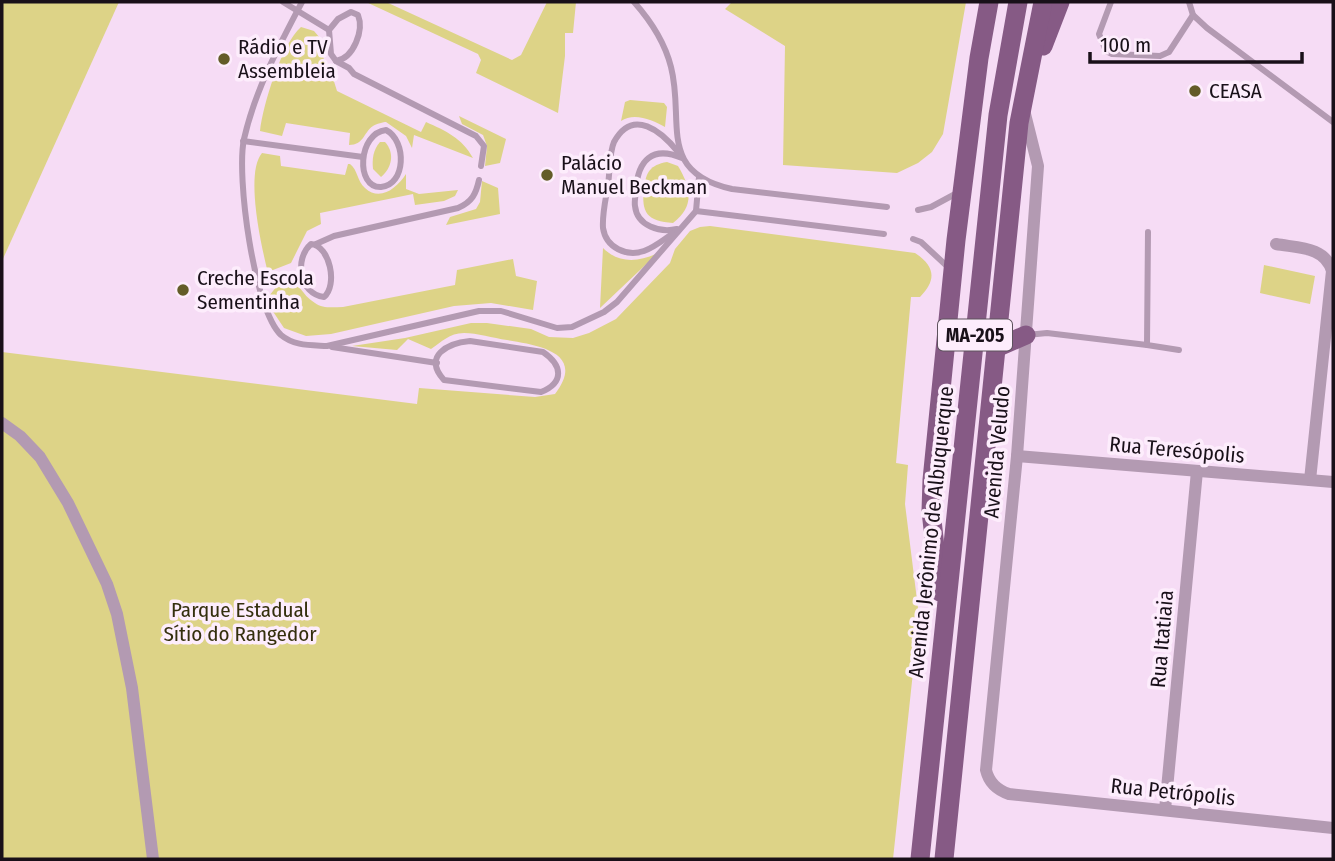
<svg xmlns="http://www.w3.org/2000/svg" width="1335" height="861" font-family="'Fira Sans Condensed',sans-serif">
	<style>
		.green { fill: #ddd387 }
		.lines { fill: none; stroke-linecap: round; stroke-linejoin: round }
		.lane { stroke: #b39ab2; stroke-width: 6 }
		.street { stroke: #b39ab2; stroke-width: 12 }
		.primary { stroke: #865a85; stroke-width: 19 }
		.poi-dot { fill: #635c28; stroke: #fdedfc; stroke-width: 2.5 }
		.labels { text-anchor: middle; stroke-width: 7; stroke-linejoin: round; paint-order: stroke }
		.shield { fill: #fdedfc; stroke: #5d525d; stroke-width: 2 }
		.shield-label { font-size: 19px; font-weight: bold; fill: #191019 }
		.poi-label { font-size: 21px; fill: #191019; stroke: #fdedfc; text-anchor: start }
		.street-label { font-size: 21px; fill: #191019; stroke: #fdedfc }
		.park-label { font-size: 21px; fill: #342f0d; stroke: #fdedfc }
	</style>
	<rect width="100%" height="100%" fill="#f6dcf5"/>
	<g class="green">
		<polygon points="2,2 119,2 2,261"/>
		<polygon points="366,2 386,2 512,60 521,55 547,2 576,2 573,33 565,33 565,56 558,113 476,73 481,60 478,54"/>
		<polygon points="732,2 966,2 943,134 932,152 918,163 897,173 783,165 785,46 725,9"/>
		<path d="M301 27 314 31 320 38 325 66 332 75 337 91 421 132 426 122C446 131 462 138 473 158L414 135 412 148 406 136 386 122C384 122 376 124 373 126 363 133 364 145 349 145L350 133 286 123 282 136 260 131C263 105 281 45 301 27Z"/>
		<path d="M630 100 664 103 667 107 665 127C653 120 634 112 621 121L625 102Z"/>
		<polygon points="459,116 506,139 500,163 485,166 487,146 483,135 462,124"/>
		<path d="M380 142H385C395 153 392 168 381 177L373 169C372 159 373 150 380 142Z"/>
		<path d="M262 153 280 156 281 166 345 175 348 164H350C358 170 357 181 365 188 380 202 397 188 406 174V189L419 194 458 190 455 196 444 201 415 205 413 194 320 213 321 224 307 231 291 263 273 270 267 269C261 244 245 173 262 153Z"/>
		<path d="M667 162 678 166C691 188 695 206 673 223 647 221 641 213 644 188 646 172 650 165 667 162Z"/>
		<polygon points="482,181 498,188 500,214 446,225 450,217 476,209 480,202"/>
		<path d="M710 226 915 253C935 266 937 280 920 297H911L896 463 908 465 905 504 919 616 893 859H2V352L417 404 419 388 535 397 555 394C587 352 537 345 507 340 493 338 477 333 464 333 449 333 442 342 431 349L408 339 397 350 352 346 405 338 471 323H487L531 329 549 337 573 338 589 333 616 319 670 263 675 249 690 231 700 227Z"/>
		<path d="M603 248C619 264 639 262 658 253L600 308Z"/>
		<path d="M513 259 516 276 537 281 533 310 491 303 454 306 331 334 306 336 284 328 270 307 269 296 277 286C307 282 296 291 315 303 323 309 334 307 343 307L455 285 457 270Z"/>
		<polygon points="1264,265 1315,276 1310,304 1260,293"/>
	</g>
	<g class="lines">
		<g class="lane">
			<polyline points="283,2 329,30"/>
			<path d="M302 2C279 46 255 90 244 139 236 176 254 310 281 335 294 346 310 345 327 346L479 311H501L557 328 572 327 604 312 617 302 696 211 699 177"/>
			<path d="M634 2C650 20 665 43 671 67 685 121 656 172 732 189L887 207"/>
			<polyline points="1111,2 1099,34 1106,51 1112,54 1160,56 1169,52 1193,15"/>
			<polyline points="1189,2 1193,15 1207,28 1333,122"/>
			<path d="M351 12 358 15C364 30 354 58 336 61L331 54 329 30 338 19Z"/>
			<polyline points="336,61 349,68 354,74 476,136 484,146 481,166"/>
			<path d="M386 130C407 141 406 185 381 187 355 188 358 133 386 130Z"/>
			<polyline points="243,141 363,157"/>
			<polyline points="918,210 931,207 957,193"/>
			<polyline points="696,211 884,234"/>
			<path d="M677 229C660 233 637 226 635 206 634 201 636 195 636 189 638 161 652 145 682 158"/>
			<polyline points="1148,232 1147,345 1179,350"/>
			<path d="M672 234C663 240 655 247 644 251 627 257 606 248 603 228 602 214 606 198 608 185 610 172 609 153 614 142 633 107 662 132 678 152"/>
			<polyline points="913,239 921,242 949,268"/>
			<path d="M311 244C330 246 338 285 324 297 299 294 294 259 311 244Z"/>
			<path d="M316 244 334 236 458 208C472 202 476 194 479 180"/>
			<polyline points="259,282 301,274"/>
			<polyline points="1027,335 1047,333 1147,345"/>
			<path d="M470 341 543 352C562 365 565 382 541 392L444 380C422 356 448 343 470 341Z"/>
			<polyline points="332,347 437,363"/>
		</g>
		<g class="street">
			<path d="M1024 110 1038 166 1017 456 986 770C989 783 997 790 1009 794L1333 828"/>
			<path d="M1276 244C1297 248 1325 246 1332 271L1310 480"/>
			<polyline points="2,423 20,436 40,457 68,503 107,584 117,614 132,688 153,859"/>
			<polyline points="1017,456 1333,482"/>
			<polyline points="1165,810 1197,471"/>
		</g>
		<g class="primary">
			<polyline points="1043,46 1060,2"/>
			<polyline points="996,348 1026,335"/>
			<polyline points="940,592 931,511 932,480 956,240 979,58 989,2"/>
			<polyline points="920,859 998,115 1018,2"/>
			<polyline points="944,859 1019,123 1043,2"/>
		</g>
	</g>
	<g class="poi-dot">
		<circle cx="224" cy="59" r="7"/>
		<circle cx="1195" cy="91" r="7"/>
		<circle cx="547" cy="175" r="7"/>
		<circle cx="183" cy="290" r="7"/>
	</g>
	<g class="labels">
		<rect class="shield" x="938" y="319.5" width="74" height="31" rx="5"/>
		<g class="shield-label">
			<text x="975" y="342">MA-205</text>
		</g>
		<g class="poi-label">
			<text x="238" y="54">Rádio e TV<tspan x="238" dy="24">Assembleia</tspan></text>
			<text x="1209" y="98">CEASA</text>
			<text x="561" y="170">Palácio<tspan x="561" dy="24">Manuel Beckman</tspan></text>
			<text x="197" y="285">Creche Escola<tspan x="197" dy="24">Sementinha</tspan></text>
		</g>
		<g class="street-label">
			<text transform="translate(1177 450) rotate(5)" y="7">Rua Teresópolis</text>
			<text transform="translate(997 452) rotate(-85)" y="7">Avenida Veludo</text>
			<text transform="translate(931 532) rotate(-84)" y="7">Avenida Jerônimo de Albuquerque</text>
			<text transform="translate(1162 639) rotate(-85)" y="7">Rua Itatiaia</text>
			<text transform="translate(1173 792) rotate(6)" y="7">Rua Petrópolis</text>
		</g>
		<g class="park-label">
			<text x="240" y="617">Parque Estadual<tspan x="240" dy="24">Sítio do Rangedor</tspan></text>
		</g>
	</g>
	<rect width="1335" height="861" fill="none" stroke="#191019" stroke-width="7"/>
	<path d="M1090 52v10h212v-10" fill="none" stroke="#191019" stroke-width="3.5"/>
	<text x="1100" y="52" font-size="21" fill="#191019" stroke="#fdedfc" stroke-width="5" paint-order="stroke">100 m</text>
</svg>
